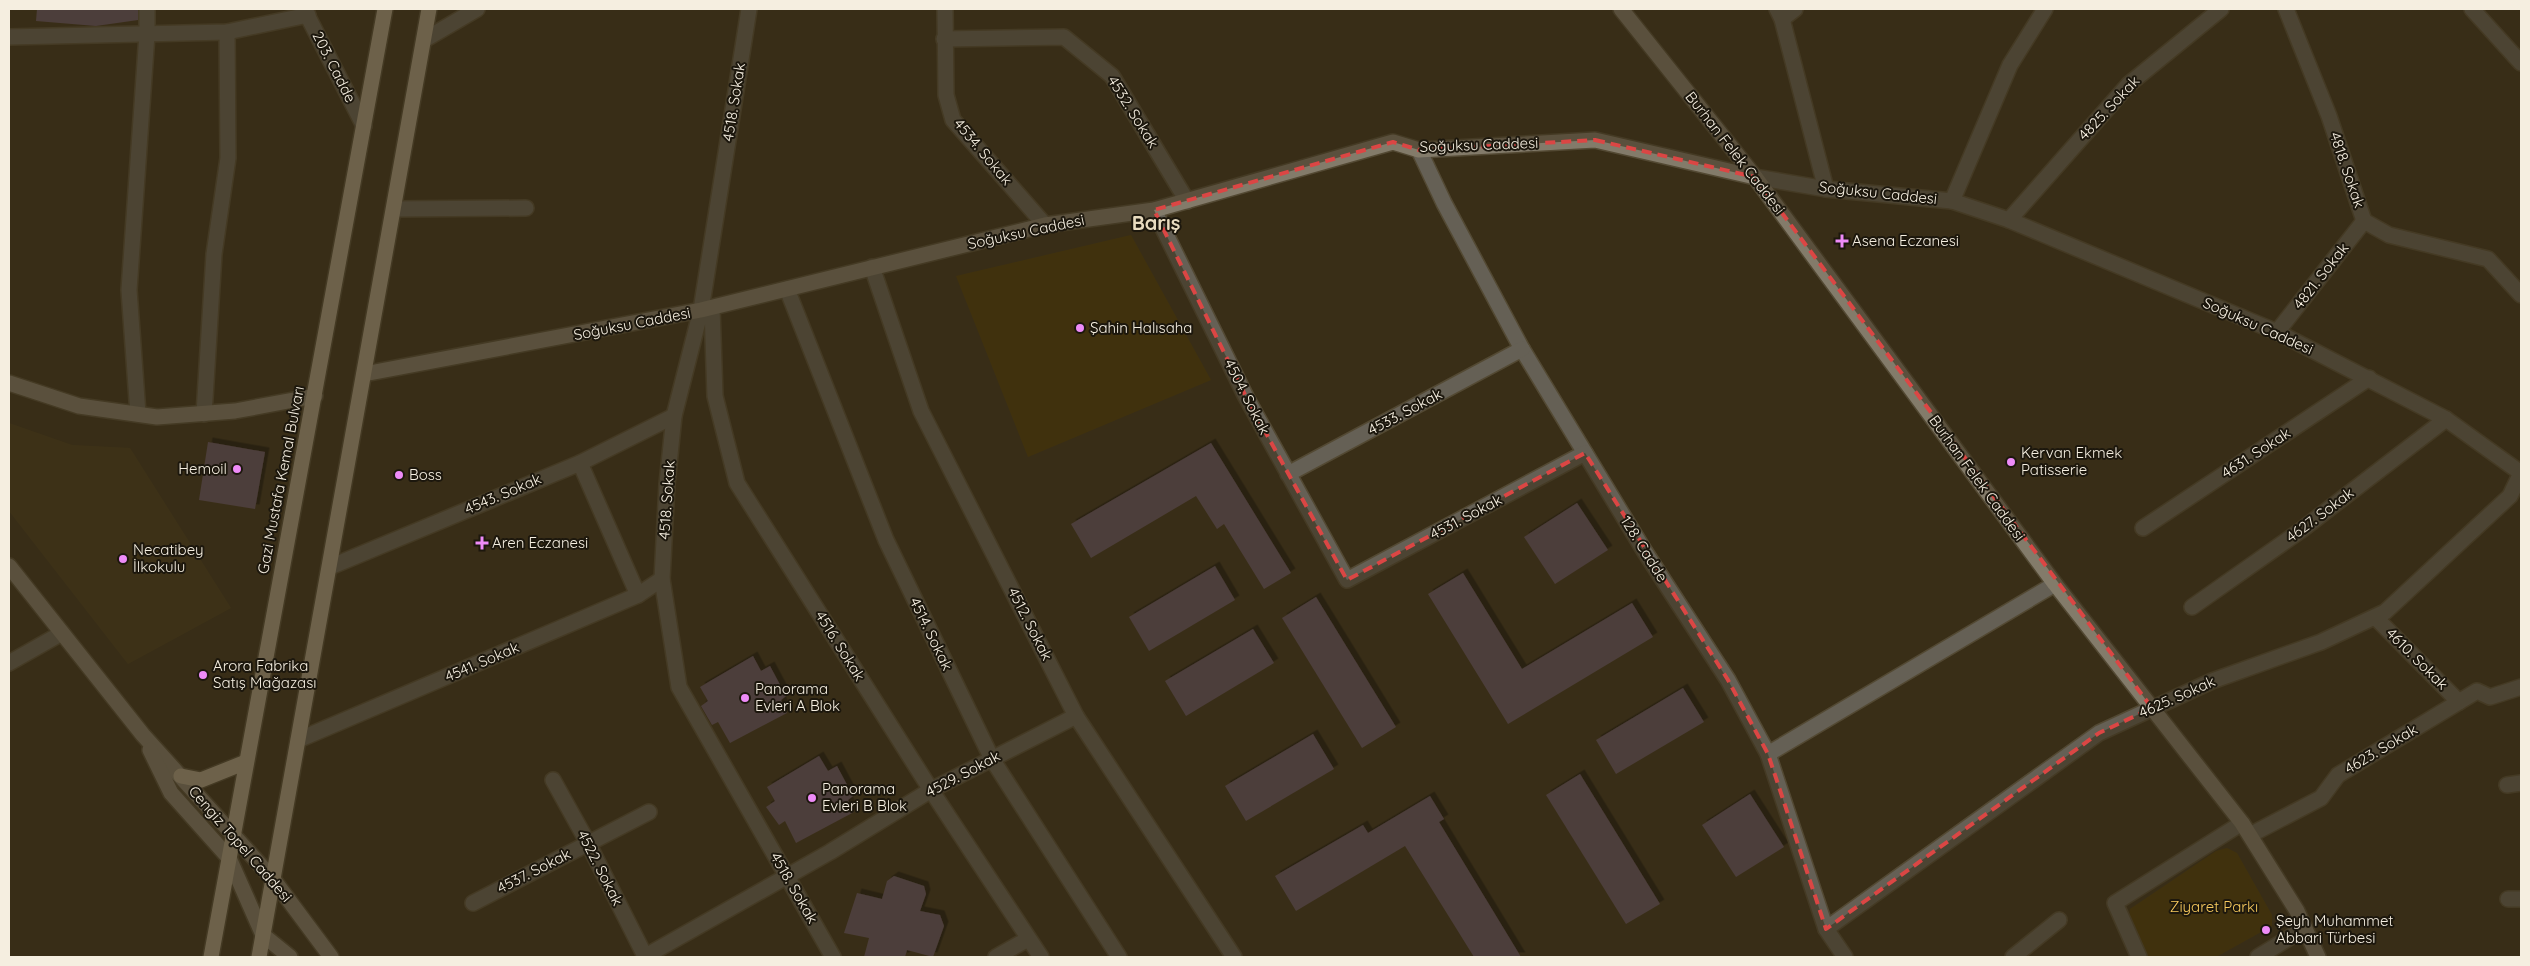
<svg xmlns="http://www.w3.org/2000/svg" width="2530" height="966" font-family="Quicksand,sans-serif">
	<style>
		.built { fill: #443718 }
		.green { fill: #4b3700 }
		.building { fill: #655266; filter: url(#shadow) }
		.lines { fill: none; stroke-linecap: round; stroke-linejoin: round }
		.street-casing { stroke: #534933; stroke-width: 18 }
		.secondary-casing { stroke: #534933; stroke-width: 18 }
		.highway-casing { stroke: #534933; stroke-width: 18 }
		.street { stroke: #656055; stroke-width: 15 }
		.secondary { stroke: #837b6a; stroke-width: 15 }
		.highway { stroke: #aea187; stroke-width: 15 }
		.marked { fill: none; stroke: #db4644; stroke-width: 4; stroke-dasharray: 10 6; stroke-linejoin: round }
		.poi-dot { fill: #ee8bf8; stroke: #1c170d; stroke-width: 2 }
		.labels { text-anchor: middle; stroke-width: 4; stroke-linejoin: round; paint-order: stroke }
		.street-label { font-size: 15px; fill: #f5eee0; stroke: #1c170d }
		.poi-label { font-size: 15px; fill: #f5eee0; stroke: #1c170d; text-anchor: start }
		.park-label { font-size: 15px; fill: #f9cb5e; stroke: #1c170d }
		.district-label { font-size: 20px; font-weight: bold; fill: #e8dbbf; stroke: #1c170d }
	</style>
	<defs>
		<filter id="shadow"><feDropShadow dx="4.5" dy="-4.5" stdDeviation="0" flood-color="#0009"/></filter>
	</defs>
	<rect width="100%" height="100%" fill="#392e17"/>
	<polygon class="built" points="9,423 72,445 130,448 231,608 128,664 9,511"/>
	<g class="green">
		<polygon points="1131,235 1211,380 1028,457 956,276"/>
		<path d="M2227 848 2237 853 2272 915V926L2216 957H2149C2142 944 2127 924 2130 909L2216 851Z"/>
	</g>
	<g class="building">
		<polygon points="37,9 138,9 138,20 96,26 36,21"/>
		<polygon points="208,442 265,452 255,509 199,500"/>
		<polygon points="1211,443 1291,573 1264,589 1224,524 1217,529 1196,496 1091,558 1071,524"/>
		<polygon points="1577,503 1608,550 1555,584 1524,537"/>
		<polygon points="1215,566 1235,600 1149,651 1129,617"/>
		<polygon points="1463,573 1522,669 1632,603 1653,637 1508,724 1428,594"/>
		<polygon points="1316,597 1396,727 1362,748 1282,618"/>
		<polygon points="1253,629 1274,663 1186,716 1165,681"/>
		<polygon points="753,656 761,671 770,666 786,696 781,700 787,713 730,743 718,722 712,725 701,706 708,701 700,687"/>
		<polygon points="1683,688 1704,722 1616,774 1596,740"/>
		<polygon points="1313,734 1334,769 1246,821 1225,786"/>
		<polygon points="819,756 828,771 837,766 853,796 848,800 854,812 796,843 785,821 779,825 766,807 775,801 767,787"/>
		<polygon points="1580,774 1660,904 1626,924 1546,795"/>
		<polygon points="1750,794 1784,847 1736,877 1702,825"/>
		<polygon points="1430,796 1444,819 1439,822 1521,957 1474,957 1405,846 1296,911 1275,876 1363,825 1368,833"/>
		<polygon points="894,876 924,886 926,894 920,911 940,915 944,926 933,957 907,950 905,957 864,957 869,938 844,933 857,893 882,899 887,881"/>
	</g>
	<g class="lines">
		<g class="street-casing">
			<g id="street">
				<polyline points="304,9 364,126"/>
				<polyline points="749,9 701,310 674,416 667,484 662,579 679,687 833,957"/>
				<polyline points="945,9 946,95 953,120 1045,225"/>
				<polyline points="1777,9 1782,19 1826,189"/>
				<polyline points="2286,9 2329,116 2364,221 2389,235 2488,259 2521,295"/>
				<polyline points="2472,9 2521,63"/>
				<polyline points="1782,19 1795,9"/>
				<polyline points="9,37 227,32 308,15"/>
				<polyline points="944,39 1064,37 1112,76 1187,201"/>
				<polyline points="424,40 477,9"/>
				<polyline points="1419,150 1444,203 1522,349 1645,552 1728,680 1768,754 1826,929 1845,957"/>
				<polyline points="1755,177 1826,189 1952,201 2009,220 2277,332 2446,419 2521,473 2510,496 2385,612 2321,642 2212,681 2099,733 1826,929"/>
				<polyline points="1952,201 2010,65 2045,9"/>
				<polyline points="394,209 526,208"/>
				<polyline points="1154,210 1246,397 1347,580 1585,453"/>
				<polyline points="2009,220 2129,84 2221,9"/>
				<polyline points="872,267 921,411 1076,716 1234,957"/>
				<polyline points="787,289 886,540 992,759 1119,957"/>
				<polyline points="712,308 715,396 737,483 931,790 1041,957"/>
				<polyline points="2277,332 2364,221"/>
				<polyline points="138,414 129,290 147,34 147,9"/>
				<polyline points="204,414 214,254 228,158 227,32"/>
				<polyline points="580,463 638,595"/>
				<polyline points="1288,474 1522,349"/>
				<polyline points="2143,528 2369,378"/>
				<polyline points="330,567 580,463 674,416"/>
				<polyline points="2192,607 2300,531 2446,419"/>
				<polyline points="2375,617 2459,702"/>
				<polyline points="9,663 62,633"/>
				<polyline points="298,740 638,595 662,579"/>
				<polyline points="1768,754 2055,584"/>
				<polyline points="553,780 588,843 645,956"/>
				<polyline points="2507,785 2521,783"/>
				<polyline points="2250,835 2321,798 2338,775 2477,691 2490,697 2521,687"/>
				<polyline points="2508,899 2521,899"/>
				<polyline points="473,903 649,812"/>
				<polyline points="644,957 830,852 931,790 1076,716"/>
				<polyline points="996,957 1028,939"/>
				<polyline points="2013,957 2059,920"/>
				<polyline points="2139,957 2115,903 2242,823"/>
				<polyline points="2258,957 2305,928"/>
			</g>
		</g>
		<g class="secondary-casing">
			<g id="secondary">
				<polyline points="1621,9 1755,177 2055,584 2242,823 2297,911 2318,957"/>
				<polyline points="364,374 701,310 1045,225 1154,210 1393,142 1419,150 1595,140 1755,177"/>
				<polyline points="9,383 79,406 157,417 235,411 315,396"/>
				<polyline points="9,566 143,735 273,879 331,957"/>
				<polyline points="150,750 171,793 229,858 263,935 290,957"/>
			</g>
		</g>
		<g class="highway-casing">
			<g id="highway">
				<polyline points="181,776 201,780 246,762"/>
				<polyline points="211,957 385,9"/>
				<polyline points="259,957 429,9"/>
			</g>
		</g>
		<use href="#street" class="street"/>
		<use href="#secondary" class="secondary"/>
		<use href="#highway" class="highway"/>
	</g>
	<path d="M0 0H2530V966H0ZM1595 140 1755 177 2152 708 2099 733 1826 929 1768 754 1728 680 1585 453 1347 580 1246 397 1154 210 1393 142 1419 150Z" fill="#392e17" fill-opacity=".55" fill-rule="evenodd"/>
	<path class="marked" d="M1595 140 1755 177 2152 708 2099 733 1826 929 1768 754 1728 680 1585 453 1347 580 1246 397 1154 210 1393 142 1419 150Z"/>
	<g class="poi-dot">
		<path d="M1839.5 233.5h5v5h5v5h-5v5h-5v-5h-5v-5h5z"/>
		<circle cx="1080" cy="328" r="5"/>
		<circle cx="2011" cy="462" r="5"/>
		<circle cx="237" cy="469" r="5"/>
		<circle cx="399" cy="475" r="5"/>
		<path d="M479.5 535.5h5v5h5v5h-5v5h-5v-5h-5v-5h5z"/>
		<circle cx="123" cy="559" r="5"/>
		<circle cx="203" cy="675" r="5"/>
		<circle cx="745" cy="698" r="5"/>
		<circle cx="812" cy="798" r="5"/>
		<circle cx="2266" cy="930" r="5"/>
	</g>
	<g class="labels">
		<g class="street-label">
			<text transform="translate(334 67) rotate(63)" y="5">203. Cadde</text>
			<text transform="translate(734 102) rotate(-81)" y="5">4518. Sokak</text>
			<text transform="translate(2109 108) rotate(-47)" y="5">4825. Sokak</text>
			<text transform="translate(1133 112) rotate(58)" y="5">4532. Sokak</text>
			<text transform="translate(1479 145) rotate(-2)" y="5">Soğuksu Caddesi</text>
			<text transform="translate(983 152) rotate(50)" y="5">4534. Sokak</text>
			<text transform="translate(1735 153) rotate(52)" y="5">Burhan Felek Caddesi</text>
			<text transform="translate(2347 170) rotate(71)" y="5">4818. Sokak</text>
			<text transform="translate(1878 193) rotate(6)" y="5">Soğuksu Caddesi</text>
			<text transform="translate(1026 232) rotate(-12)" y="5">Soğuksu Caddesi</text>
			<text transform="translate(2321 276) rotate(-52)" y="5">4821. Sokak</text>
			<text transform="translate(632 324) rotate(-11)" y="5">Soğuksu Caddesi</text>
			<text transform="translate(2258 326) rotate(24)" y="5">Soğuksu Caddesi</text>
			<text transform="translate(1247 397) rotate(63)" y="5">4504. Sokak</text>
			<text transform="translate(1405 412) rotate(-28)" y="5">4533. Sokak</text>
			<text transform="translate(2256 453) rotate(-33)" y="5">4631. Sokak</text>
			<text transform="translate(1977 478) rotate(54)" y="5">Burhan Felek Caddesi</text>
			<text transform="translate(281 480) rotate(-79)" y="5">Gazi Mustafa Kemal Bulvarı</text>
			<text transform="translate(503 494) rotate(-23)" y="5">4543. Sokak</text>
			<text transform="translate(667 500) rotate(-86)" y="5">4518. Sokak</text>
			<text transform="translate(2320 515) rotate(-37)" y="5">4627. Sokak</text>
			<text transform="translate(1466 517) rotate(-28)" y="5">4531. Sokak</text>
			<text transform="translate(1644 549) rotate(58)" y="5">128. Cadde</text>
			<text transform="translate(1030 624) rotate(63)" y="5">4512. Sokak</text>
			<text transform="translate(931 634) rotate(64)" y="5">4514. Sokak</text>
			<text transform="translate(840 646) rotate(58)" y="5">4516. Sokak</text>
			<text transform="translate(2417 659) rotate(45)" y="5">4610. Sokak</text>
			<text transform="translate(482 662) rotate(-23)" y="5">4541. Sokak</text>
			<text transform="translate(2177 697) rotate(-24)" y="5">4625. Sokak</text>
			<text transform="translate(2381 749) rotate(-31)" y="5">4623. Sokak</text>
			<text transform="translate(963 774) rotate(-28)" y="5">4529. Sokak</text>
			<text transform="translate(240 844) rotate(49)" y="5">Cengiz Topel Caddesi</text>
			<text transform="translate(600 868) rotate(63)" y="5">4522. Sokak</text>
			<text transform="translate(534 871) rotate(-27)" y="5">4537. Sokak</text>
			<text transform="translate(794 888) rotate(60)" y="5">4518. Sokak</text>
		</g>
		<g class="poi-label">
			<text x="1852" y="246">Asena Eczanesi</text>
			<text x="1090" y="333">Şahin Halısaha</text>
			<text x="2021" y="458">Kervan Ekmek<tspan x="2021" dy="17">Patisserie</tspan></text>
			<text x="227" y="474" text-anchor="end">Hemoil</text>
			<text x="409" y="480">Boss</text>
			<text x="492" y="548">Aren Eczanesi</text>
			<text x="133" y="555">Necatibey<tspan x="133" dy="17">İlkokulu</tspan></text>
			<text x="213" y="671">Arora Fabrika<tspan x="213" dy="17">Satış Mağazası</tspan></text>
			<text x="755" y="694">Panorama<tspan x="755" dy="17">Evleri A Blok</tspan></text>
			<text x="822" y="794">Panorama<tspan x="822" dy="17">Evleri B Blok</tspan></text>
			<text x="2276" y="926">Şeyh Muhammet<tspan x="2276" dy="17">Abbari Türbesi</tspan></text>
		</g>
		<g class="park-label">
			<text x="2214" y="912">Ziyaret Parkı</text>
		</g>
		<g class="district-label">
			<text x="1156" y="230">Barış</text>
		</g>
	</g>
	<rect width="2530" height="966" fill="none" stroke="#f5eee0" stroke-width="20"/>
</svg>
